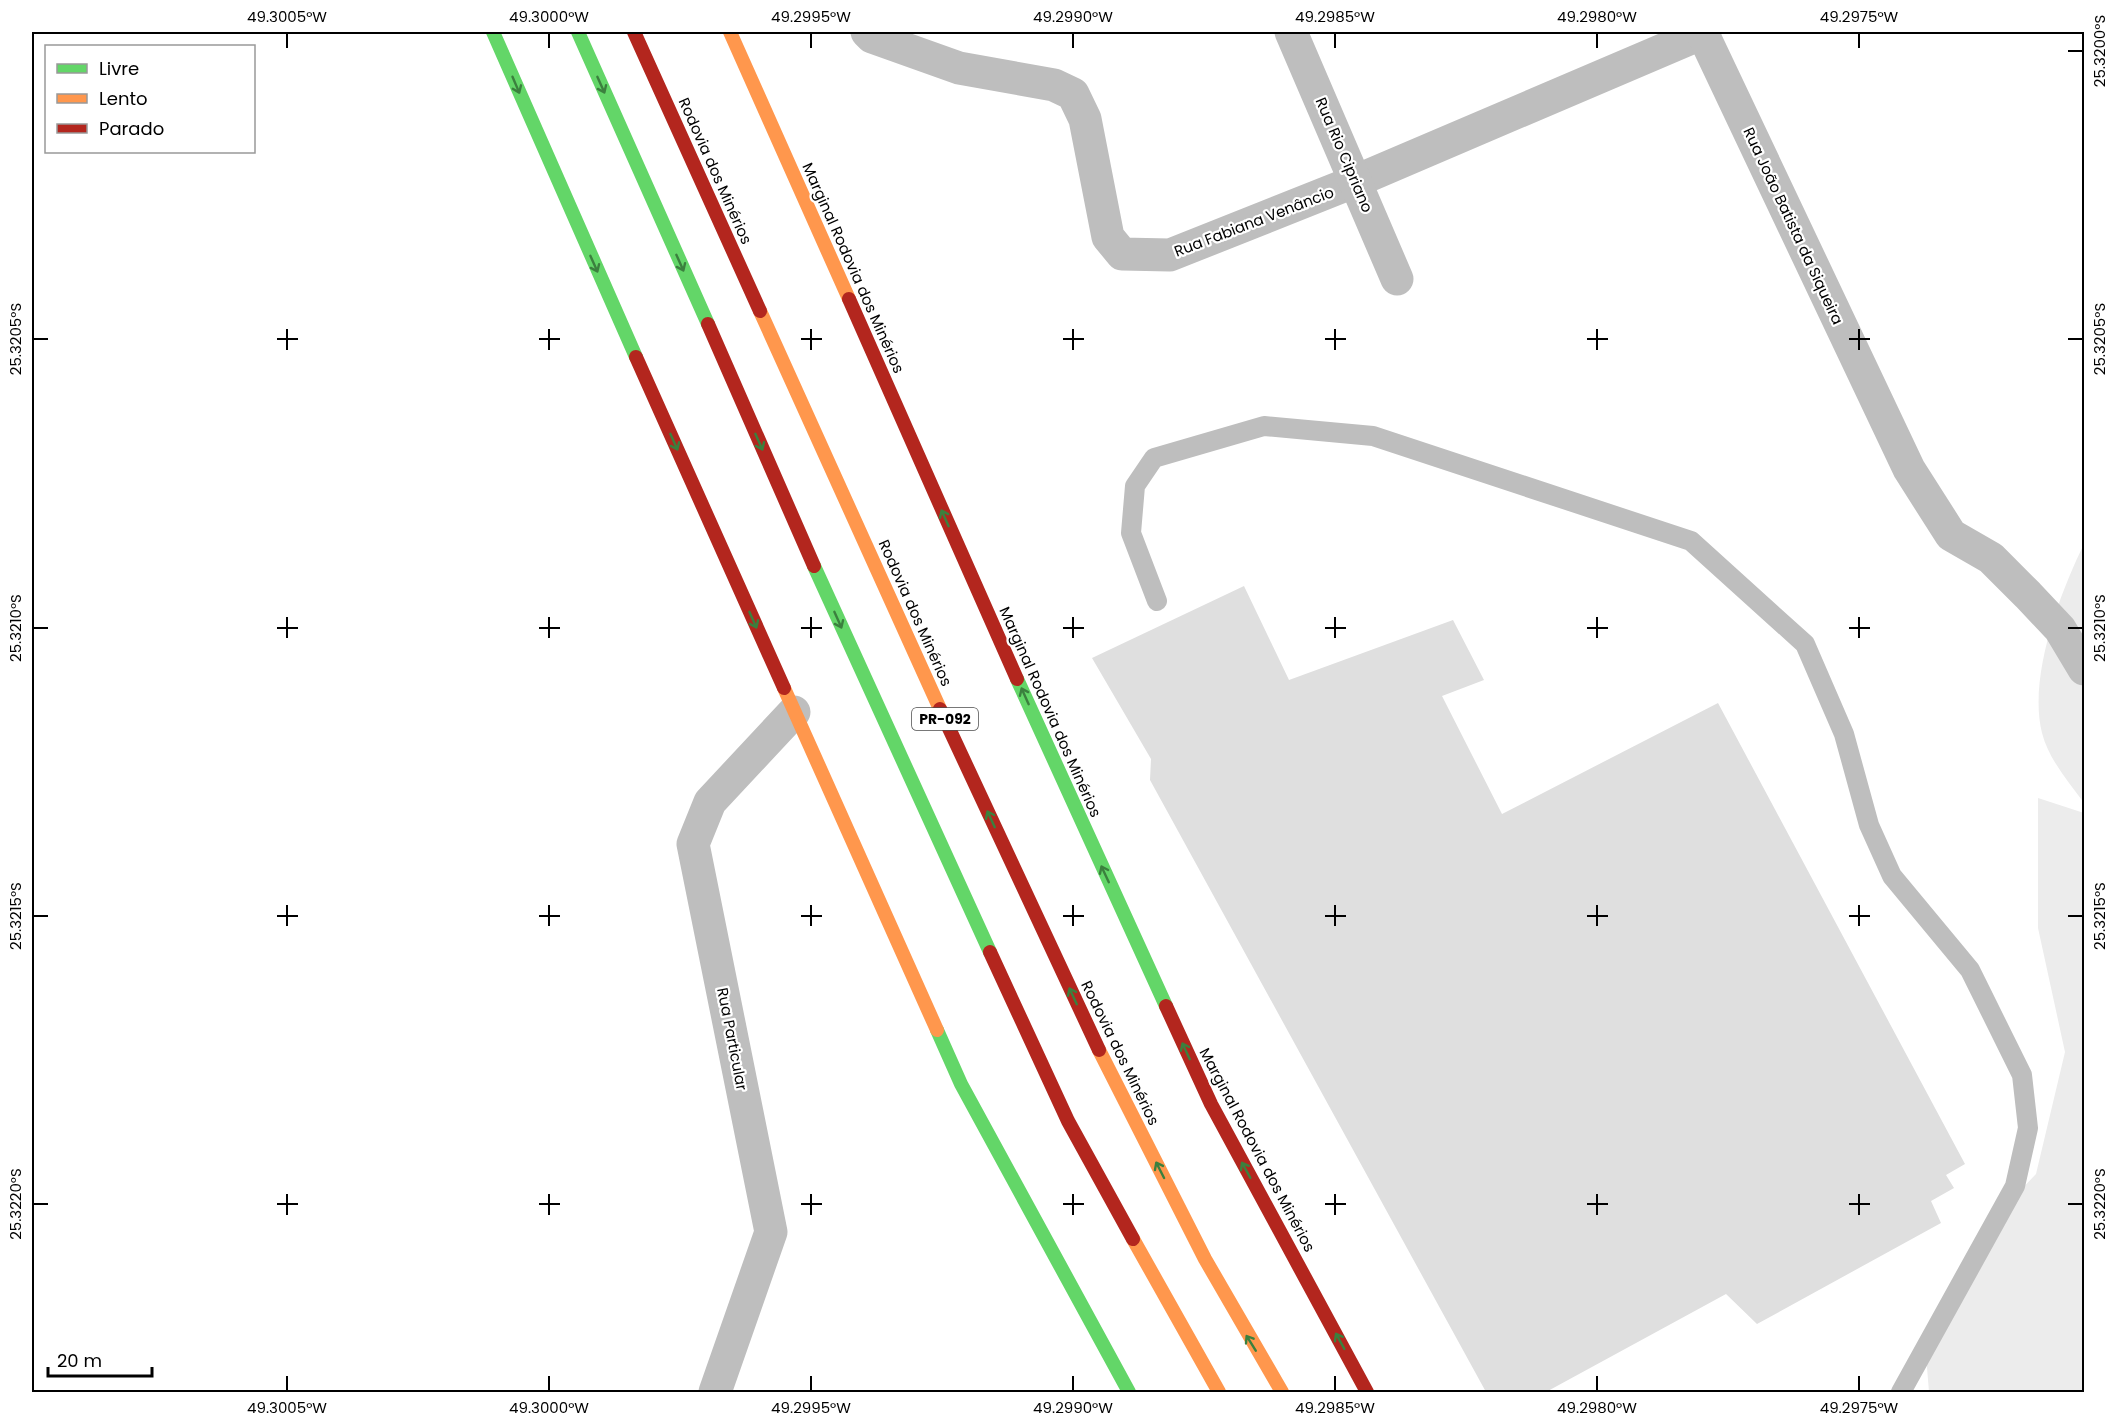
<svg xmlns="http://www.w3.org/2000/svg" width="2116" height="1424" font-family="Poppins,sans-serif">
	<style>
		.green { fill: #ececec }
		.building { fill: #dfdfdf }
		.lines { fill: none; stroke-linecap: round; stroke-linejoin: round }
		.lane { stroke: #bebebe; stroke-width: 20 }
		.street { stroke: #bebebe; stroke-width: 33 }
		.fast { stroke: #63d668; stroke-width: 14 }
		.slow { stroke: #ff974d; stroke-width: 14 }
		.jam { stroke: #b3261e; stroke-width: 14 }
		.oneway { stroke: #3b803e }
		.ticks { fill: none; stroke: #000; stroke-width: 2 }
		.labels { text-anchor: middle; stroke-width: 4.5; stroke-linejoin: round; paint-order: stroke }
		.shield { fill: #fff; stroke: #4c4c4c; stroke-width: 1.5 }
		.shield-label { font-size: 14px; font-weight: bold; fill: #000 }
		.street-label { font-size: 15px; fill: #000; stroke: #fff }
		.neatline { fill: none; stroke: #000; stroke-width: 2 }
		.ticks-label { font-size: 15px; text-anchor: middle; fill: #000 }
	</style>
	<rect width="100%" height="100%" fill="#fff"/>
	<g class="green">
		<path d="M2084 544V803C2069 782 2049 760 2042 733 2028 677 2060 593 2084 544Z"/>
		<polygon points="2038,798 2084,813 2084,1392 1929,1392 1926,1355 1940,1302 1984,1229 2036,1174 2065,1052 2038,928"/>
	</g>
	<polygon class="building" points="1244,586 1289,680 1453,620 1484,680 1442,696 1502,814 1718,703 1965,1164 1946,1175 1954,1188 1931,1201 1941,1223 1757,1324 1726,1294 1546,1392 1486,1392 1150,780 1151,759 1092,658"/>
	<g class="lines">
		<polyline class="lane" points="1157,601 1131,533 1135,486 1154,458 1264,426 1373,436 1691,541 1805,644 1844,734 1869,825 1892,876 1970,970 2022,1075 2028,1128 2015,1186 1901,1392"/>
		<g class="street">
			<polyline points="867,32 872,37 959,68 1054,85 1073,94 1085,119 1108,237 1122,254 1170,255 1356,181 1705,32"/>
			<polyline points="1291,32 1397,279"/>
			<polyline points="1702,32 1909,469 1951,535 1991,558 2028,595 2060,629 2084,669"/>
			<polyline points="715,1392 771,1232 693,844 710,802 794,712"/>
		</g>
		<g class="fast">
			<polyline points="493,32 636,357"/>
			<polyline points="578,32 708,324"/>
			<polyline points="814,566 990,952"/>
			<polyline points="1017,679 1166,1006"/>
			<polyline points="937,1030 961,1084 1129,1392"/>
		</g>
		<g class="slow">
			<polyline points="730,32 849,299"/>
			<polyline points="760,311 940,709"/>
			<polyline points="784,688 937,1030"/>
			<polyline points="1099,1050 1205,1259 1282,1392"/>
			<polyline points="1133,1239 1219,1392"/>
		</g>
		<g class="jam">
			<polyline points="634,32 760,311"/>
			<polyline points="849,299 1017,679"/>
			<polyline points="708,324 814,566"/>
			<polyline points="636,357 784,688"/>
			<polyline points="940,709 1099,1050"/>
			<polyline points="990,952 1068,1121 1133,1239"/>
			<polyline points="1166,1006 1211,1104 1367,1392"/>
		</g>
	</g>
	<defs><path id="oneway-shaft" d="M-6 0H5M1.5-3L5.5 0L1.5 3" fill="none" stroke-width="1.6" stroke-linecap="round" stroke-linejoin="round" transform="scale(1.5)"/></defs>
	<g class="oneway">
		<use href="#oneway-shaft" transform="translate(516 85) rotate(67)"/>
		<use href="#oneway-shaft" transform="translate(601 85) rotate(66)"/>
		<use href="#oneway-shaft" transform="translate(680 263) rotate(66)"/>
		<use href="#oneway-shaft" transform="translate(594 264) rotate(66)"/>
		<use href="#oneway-shaft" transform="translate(674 442) rotate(66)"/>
		<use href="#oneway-shaft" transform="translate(759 442) rotate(66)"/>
		<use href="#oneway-shaft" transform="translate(945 518) rotate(-114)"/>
		<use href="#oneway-shaft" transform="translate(753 620) rotate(66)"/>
		<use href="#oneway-shaft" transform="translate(838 620) rotate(66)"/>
		<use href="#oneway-shaft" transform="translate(1025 696) rotate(-114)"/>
		<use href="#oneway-shaft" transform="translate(991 819) rotate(-115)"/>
		<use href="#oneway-shaft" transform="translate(1105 874) rotate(-115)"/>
		<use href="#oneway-shaft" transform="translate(1073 996) rotate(-115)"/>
		<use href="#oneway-shaft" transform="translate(1186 1051) rotate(-115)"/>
		<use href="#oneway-shaft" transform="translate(1160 1170) rotate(-117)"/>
		<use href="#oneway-shaft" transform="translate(1246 1170) rotate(-119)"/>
		<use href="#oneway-shaft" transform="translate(1340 1341) rotate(-119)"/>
		<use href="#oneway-shaft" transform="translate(1251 1343) rotate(-122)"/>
	</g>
	<path class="ticks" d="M287 33V48M549 33V48M811 33V48M1073 33V48M1335 33V48M1597 33V48M1859 33V48M2068 51H2083M287 329V350M549 329V350M811 329V350M1073 329V350M1335 329V350M1597 329V350M1859 329V350M33 339H48M277 339H298M539 339H560M801 339H822M1063 339H1084M1325 339H1346M1587 339H1608M1849 339H1870M2068 339H2083M287 617V638M549 617V638M811 617V638M1073 617V638M1335 617V638M1597 617V638M1859 617V638M33 628H48M277 628H298M539 628H560M801 628H822M1063 628H1084M1325 628H1346M1587 628H1608M1849 628H1870M2068 628H2083M287 905V926M549 905V926M811 905V926M1073 905V926M1335 905V926M1597 905V926M1859 905V926M33 916H48M277 916H298M539 916H560M801 916H822M1063 916H1084M1325 916H1346M1587 916H1608M1849 916H1870M2068 916H2083M287 1194V1215M549 1194V1215M811 1194V1215M1073 1194V1215M1335 1194V1215M1597 1194V1215M1859 1194V1215M33 1204H48M277 1204H298M539 1204H560M801 1204H822M1063 1204H1084M1325 1204H1346M1587 1204H1608M1849 1204H1870M2068 1204H2083M287 1376V1391M549 1376V1391M811 1376V1391M1073 1376V1391M1335 1376V1391M1597 1376V1391M1859 1376V1391"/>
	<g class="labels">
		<rect class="shield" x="912" y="708" width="66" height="22" rx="4.5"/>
		<g class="shield-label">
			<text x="945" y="724">PR-092</text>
		</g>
		<g class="street-label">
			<text transform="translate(1344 155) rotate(67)" y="5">Rua Rio Cipriano</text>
			<text transform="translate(715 171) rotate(66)" y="5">Rodovia dos Minérios</text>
			<text transform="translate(1254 222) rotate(-21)" y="5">Rua Fabiana Venâncio</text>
			<text transform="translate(1793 226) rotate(65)" y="5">Rua João Batista da Siqueira</text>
			<text transform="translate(853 268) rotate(66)" y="5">Marginal Rodovia dos Minérios</text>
			<text transform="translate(915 613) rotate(66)" y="5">Rodovia dos Minérios</text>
			<text transform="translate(1050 712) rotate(66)" y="5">Marginal Rodovia dos Minérios</text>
			<text transform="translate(732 1039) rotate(79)" y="5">Rua Particular</text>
			<text transform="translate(1120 1053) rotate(64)" y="5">Rodovia dos Minérios</text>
			<text transform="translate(1257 1150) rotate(62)" y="5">Marginal Rodovia dos Minérios</text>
		</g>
	</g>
	<rect width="2116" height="1424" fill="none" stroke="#ffffff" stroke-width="66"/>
	<rect x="45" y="45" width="210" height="108" fill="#ffffff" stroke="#999999" stroke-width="1.5"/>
	<rect x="57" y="64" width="30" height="9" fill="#63d668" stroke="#999999" stroke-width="1.5"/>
	<text x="99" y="75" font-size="18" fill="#000000">Livre</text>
	<rect x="57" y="94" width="30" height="9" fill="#ff974d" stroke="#999999" stroke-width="1.5"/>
	<text x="99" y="105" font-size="18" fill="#000000">Lento</text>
	<rect x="57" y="124" width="30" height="9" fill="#b3261e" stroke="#999999" stroke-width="1.5"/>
	<text x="99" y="135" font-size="18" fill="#000000">Parado</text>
	<path d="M48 1367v9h104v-9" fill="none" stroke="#000000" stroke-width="3"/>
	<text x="57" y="1367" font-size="18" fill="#000000" stroke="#ffffff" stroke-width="4.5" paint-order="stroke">20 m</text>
	<rect x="33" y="33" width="2050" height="1358" class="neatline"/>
	<g class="ticks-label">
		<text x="287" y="22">49.3005°W</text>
		<text x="549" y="22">49.3000°W</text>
		<text x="811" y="22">49.2995°W</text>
		<text x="1073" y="22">49.2990°W</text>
		<text x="1335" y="22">49.2985°W</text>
		<text x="1597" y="22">49.2980°W</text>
		<text x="1859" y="22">49.2975°W</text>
		<text transform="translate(2100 51) rotate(-90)" y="5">25.3200°S</text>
		<text transform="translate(16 339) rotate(-90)" y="5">25.3205°S</text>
		<text transform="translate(2100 339) rotate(-90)" y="5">25.3205°S</text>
		<text transform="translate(16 628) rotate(-90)" y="5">25.3210°S</text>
		<text transform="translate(2100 628) rotate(-90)" y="5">25.3210°S</text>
		<text transform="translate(16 916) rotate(-90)" y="5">25.3215°S</text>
		<text transform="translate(2100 916) rotate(-90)" y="5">25.3215°S</text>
		<text transform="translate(16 1204) rotate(-90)" y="5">25.3220°S</text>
		<text transform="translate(2100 1204) rotate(-90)" y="5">25.3220°S</text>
		<text x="287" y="1413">49.3005°W</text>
		<text x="549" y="1413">49.3000°W</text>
		<text x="811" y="1413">49.2995°W</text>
		<text x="1073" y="1413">49.2990°W</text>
		<text x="1335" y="1413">49.2985°W</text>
		<text x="1597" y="1413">49.2980°W</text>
		<text x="1859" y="1413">49.2975°W</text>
	</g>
</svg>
